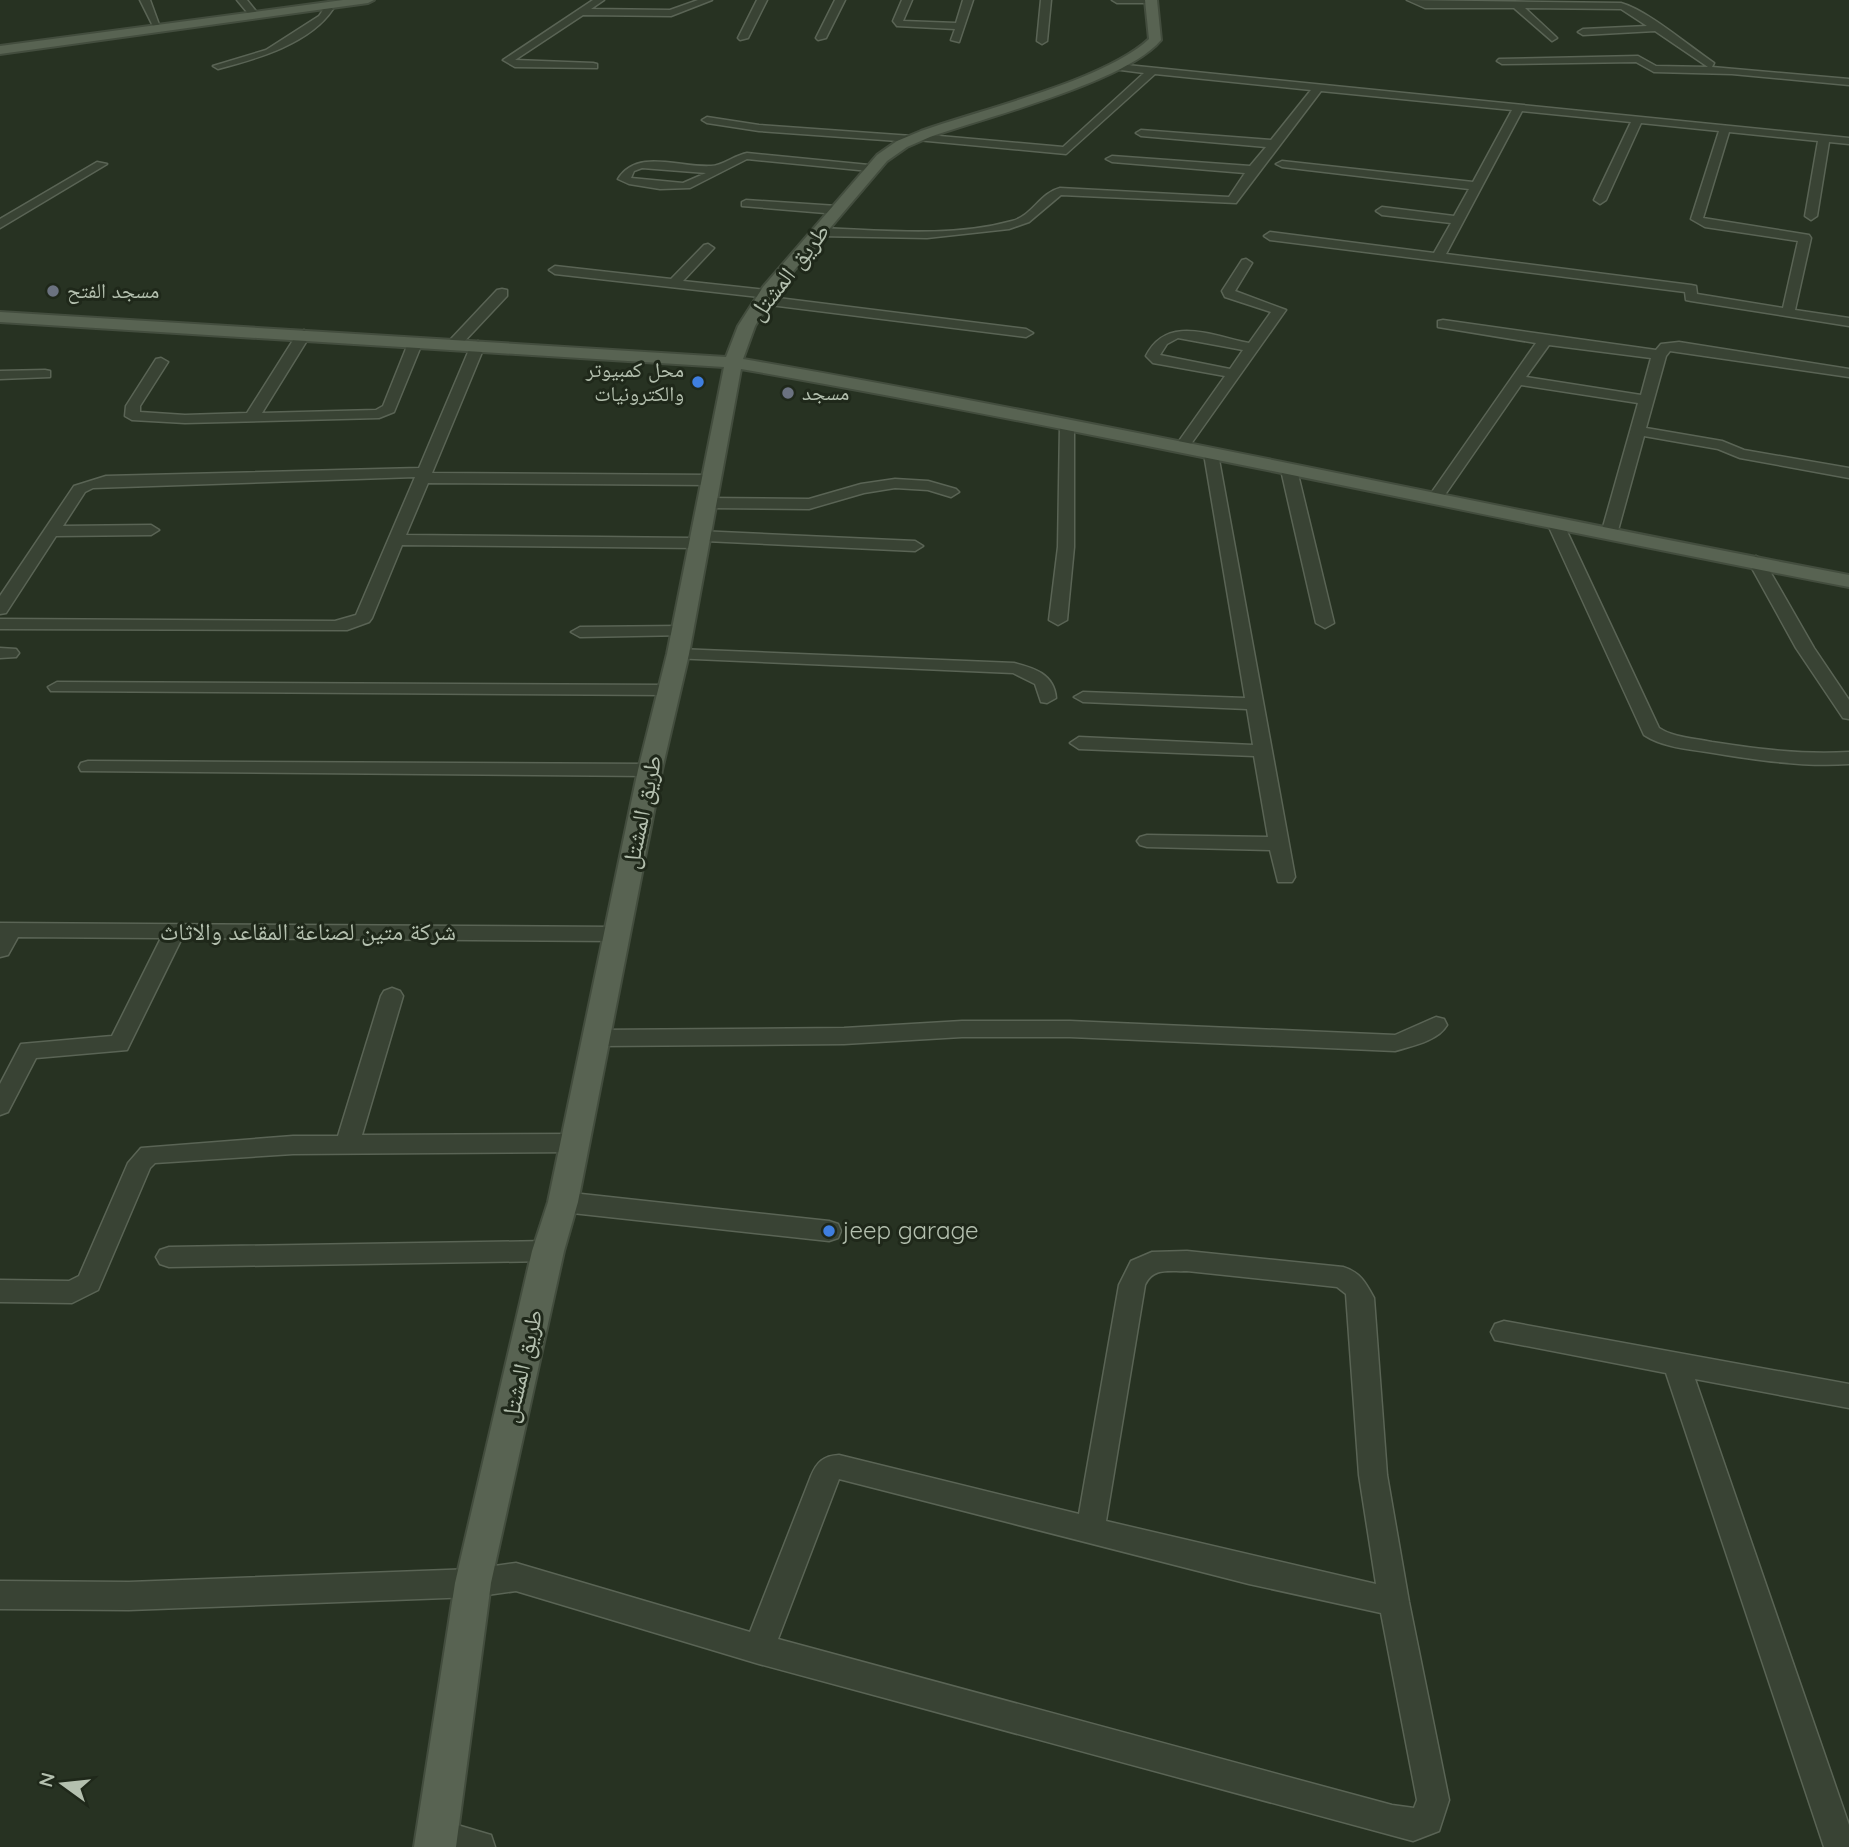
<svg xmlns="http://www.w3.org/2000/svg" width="1849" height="1847" font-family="Quicksand,'Noto Naskh Arabic',sans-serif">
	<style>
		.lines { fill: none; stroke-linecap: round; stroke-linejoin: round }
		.minor-casing { stroke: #5a6455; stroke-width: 3 }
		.major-casing { stroke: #434d3e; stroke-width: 4 }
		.minor { fill: #394334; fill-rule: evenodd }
		.major { fill: #586352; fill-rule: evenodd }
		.worship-dot { fill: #6b7280; stroke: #1f281a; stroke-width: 2.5 }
		.shop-dot { fill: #3f7fe0; stroke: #1f281a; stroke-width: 2.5 }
		.labels { text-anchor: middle; stroke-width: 6; stroke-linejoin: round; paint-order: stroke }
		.far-poi-label { font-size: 21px; fill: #b4c0af; stroke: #1f281a; text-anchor: start }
		.street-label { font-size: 24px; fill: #b4c0af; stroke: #1f281a }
		.poi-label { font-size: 24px; fill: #b4c0af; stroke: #1f281a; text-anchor: start }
	</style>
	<rect width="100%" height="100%" fill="#273222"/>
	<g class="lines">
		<g class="minor-casing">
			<g id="minor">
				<polygon points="140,0 150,0 161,30 155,30"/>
				<polygon points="237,0 247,0 259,15 257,17 251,17"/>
				<polygon points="593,0 604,0 591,9 670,10 698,0 712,0 671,16 583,15 515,60 593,63 597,64 597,68 515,67 503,60"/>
				<polygon points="757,0 767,0 748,38 740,40 738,38"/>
				<polygon points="835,0 845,0 826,38 818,40 816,38"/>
				<polygon points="902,0 912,0 903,21 956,23 963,0 973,0 959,42 951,40 955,29 897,26 893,21"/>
				<polygon points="1041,0 1051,0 1047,41 1042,44 1037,41"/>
				<polygon points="1112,0 1156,0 1151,3 1117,3"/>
				<path d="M1407 0 1621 3C1647 10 1689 46 1714 63L1712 67 1849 79V85L1732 74 1654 72 1636 62 1502 64 1497 61 1499 59 1638 56 1656 66 1708 67 1655 31 1583 35 1578 32 1583 29 1647 26 1621 9 1525 8 1555 36 1557 38 1552 41 1514 8H1425Z"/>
				<path d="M319 4H325L333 9C310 44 256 59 218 69L213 66 266 50 319 16 323 10 317 6Z"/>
				<path d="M1117 64 1849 138V144L1829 142 1817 216 1811 220 1805 216 1818 141 1729 132 1703 218 1809 235 1811 238 1795 310 1849 318V326L1691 301 1686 300 1685 292 1270 240 1264 236 1270 232 1434 253 1451 223 1382 215 1376 211 1382 207 1454 216 1469 189 1282 167 1276 164 1282 161 1473 182 1512 110 1321 91 1236 203 1061 195 1029 222 1009 229 927 238 818 236 812 232 818 228C881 230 951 238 1012 221 1032 216 1040 193 1060 188L1229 197 1245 173 1112 162 1106 159 1112 156 1250 166 1266 147 1141 136 1136 133 1141 130 1271 140 1311 90 1155 74 1066 154 917 140 912 142 759 131 707 123 702 120 707 117 759 125 912 136 917 134 1063 147 1144 73 1113 69V65ZM1522 111 1631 122 1594 200 1600 204 1606 200 1641 123 1719 131 1691 219 1705 227 1798 241 1783 308 1697 294 1696 286 1691 285 1446 254Z"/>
				<path d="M747 153 869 165 875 168 869 171 747 159 690 188 660 189 629 184 618 179C637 148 680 168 711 166 722 166 735 155 747 153ZM642 168 706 173 683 183 631 178 634 171Z"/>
				<polygon points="97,162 107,164 0,228 0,219"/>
				<polygon points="746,200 837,206 843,210 837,214 742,206 742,202"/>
				<polygon points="708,244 714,248 683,281 767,290 773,294 770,297 1026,329 1033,333 1026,337 762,304 756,300 759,297 555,274 549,270 555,266 671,279 704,245"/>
				<path d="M1246 259 1252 263 1235 291 1286 310 1186 451H1176L1174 448 1225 376 1153 363 1146 356C1167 314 1212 336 1249 343L1271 312 1225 297 1222 291 1242 260ZM1178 338 1243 350 1230 369 1160 355 1167 344Z"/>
				<polygon points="502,289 507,290 507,296 460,346 450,346 450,340 497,290"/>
				<path d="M1443 320 1656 350 1661 344 1679 342 1849 369V377L1670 351 1666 356 1646 428 1722 441 1744 450 1849 468V478L1740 458 1718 449 1644 436 1617 534 1615 537H1603L1601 534 1638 403 1521 385 1440 502H1430L1427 499 1536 343 1438 327V321ZM1549 345 1651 358 1641 395 1526 377Z"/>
				<polygon points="304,330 311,334 262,413 376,410 383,406 409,341 411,338 421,338 423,341 394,412 379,418 185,423 132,420 125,416 126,406 156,359 161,358 168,362 140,406 140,412 185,415 247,413 297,334"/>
				<polygon points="478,341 485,345 432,473 711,475 719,480 711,485 428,483 406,535 692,538 693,533 699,531 915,541 923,546 915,551 705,541 704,546 698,548 402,545 372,618 369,622 347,630 0,629 0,619 335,621 356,615 415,477 93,488 85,492 63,526 151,525 159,530 151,535 56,536 6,613 0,614 0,596 74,486 106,476 419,468 471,345"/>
				<polygon points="45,370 50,371 50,377 0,379 0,371"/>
				<polygon points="1067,421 1074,425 1074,547 1067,620 1058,625 1049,620 1058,547 1060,425"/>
				<polygon points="1211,450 1218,454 1295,877 1292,882 1278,882 1270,850 1147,847 1140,845 1137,841 1140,837 1147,835 1268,837 1254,756 1079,749 1070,743 1079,737 1253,745 1247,709 1083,702 1074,697 1083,692 1245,698 1204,454"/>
				<polygon points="1289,465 1297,470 1334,623 1325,628 1316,623 1281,470"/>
				<polygon points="895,479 928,481 956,489 959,492 951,497 928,490 895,488 864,493 809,509 706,508 698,503 706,498 809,499 861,484"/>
				<path d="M1556 520 1564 525 1659 728C1674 738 1694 738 1712 742 1758 749 1802 755 1849 752V764C1801 767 1755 760 1707 752 1687 749 1662 747 1644 735L1548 525Z"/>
				<polygon points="1756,556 1764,561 1814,648 1849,700 1849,719 1843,718 1796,648 1748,561"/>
				<polygon points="682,626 688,627 691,631 688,635 580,637 571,632 580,627"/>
				<polygon points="0,648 16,649 19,653 16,657 0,658"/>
				<path d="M678 649 1014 663C1034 668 1054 674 1056 698L1047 703 1041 702 1035 684 1013 673 672 658 669 654Z"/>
				<polygon points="57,682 669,685 678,690 669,695 51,691 48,687"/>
				<polygon points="88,761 650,764 660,770 650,776 81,771 79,767 81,763"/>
				<polygon points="0,923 616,927 623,929 627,934 623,939 616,941 182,938 127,1050 36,1058 8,1112 0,1115 0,1084 21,1044 112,1036 161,938 18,937 8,955 0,957"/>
				<polygon points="392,988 400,991 403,996 362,1135 574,1134 582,1137 586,1143 582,1149 574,1152 293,1154 155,1163 150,1168 98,1290 72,1303 0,1302 0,1280 69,1281 79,1276 128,1163 141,1148 293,1136 338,1136 381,996 384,991"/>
				<path d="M1436 1017 1444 1019 1447 1025C1438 1041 1412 1046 1395 1051L1070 1037H962L844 1044 598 1046 590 1044 587 1038 590 1032 598 1030 844 1028 962 1021H1070L1395 1035Z"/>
				<polygon points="563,1192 829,1221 838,1224 841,1231 838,1238 829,1241 563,1212 554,1209 551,1202 554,1195"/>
				<polygon points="548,1241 557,1244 561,1251 557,1258 548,1261 169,1267 160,1264 156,1257 160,1250 169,1247"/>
				<path d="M1187 1251 1343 1267C1360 1272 1366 1283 1374 1298L1387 1475 1409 1602 1449 1800 1439 1831 1413 1841 759 1664 516 1591 473 1597 129 1610 0 1609V1581L129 1582 473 1569 516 1563 750 1632 811 1476C817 1462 823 1456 839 1455L1079 1514 1119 1285 1131 1261 1152 1252ZM1187 1271 1337 1287 1346 1294 1359 1475 1376 1584 1106 1521 1145 1285C1153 1267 1169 1272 1187 1271ZM839 1479 1249 1584 1381 1613 1417 1800 1414 1808 1392 1805 778 1639Z"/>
				<polygon points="1504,1321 1849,1384 1849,1408 1695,1379 1849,1825 1849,1847 1824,1847 1666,1373 1495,1340 1491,1332 1495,1324"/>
				<polygon points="437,1819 491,1835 495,1847 425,1847 421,1835 425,1823"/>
			</g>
		</g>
		<g class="major-casing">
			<g id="major">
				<polygon points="343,0 374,0 368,3 0,54 0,46"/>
				<path d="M1145 0H1157L1161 40C1126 82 986 117 930 137L907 147 887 161 774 294 755 326 743 359C1113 423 1480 505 1849 575V587C1479 516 1112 434 741 369L689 654 662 770 578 1202 564 1251 491 1583 456 1847H414L455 1583 532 1251 548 1202 638 770 667 654 724 367 0 322V312L726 357 738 326 763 287 877 155 897 141 921 131C982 109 1104 81 1149 39Z"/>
			</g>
		</g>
		<use href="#minor" class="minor"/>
		<use href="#major" class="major"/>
	</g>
	<g class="worship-dot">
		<circle cx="53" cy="291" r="7"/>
		<circle cx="788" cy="393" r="7"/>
	</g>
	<g class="shop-dot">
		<circle cx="698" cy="382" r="7"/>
		<circle cx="829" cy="1231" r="7"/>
	</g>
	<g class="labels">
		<g class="far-poi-label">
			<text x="67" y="298">مسجد الفتح</text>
			<text x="684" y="377" text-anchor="end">محل كمبيوتر<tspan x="684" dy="24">والكترونيات</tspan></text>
			<text x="802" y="400">مسجد</text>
		</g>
		<g class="street-label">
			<text transform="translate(789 272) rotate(-52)" y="8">طريق المشتل</text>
			<text transform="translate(642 812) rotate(-78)" y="8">طريق المشتل</text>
			<text x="308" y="940">شركة متين لصناعة المقاعد والاثاث</text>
			<text transform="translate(522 1366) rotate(-77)" y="8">طريق المشتل</text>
		</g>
		<g class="poi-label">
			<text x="843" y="1239">jeep garage</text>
		</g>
	</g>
	<g transform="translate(63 1784) rotate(285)" stroke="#1f281a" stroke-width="5" paint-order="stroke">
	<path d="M0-5L12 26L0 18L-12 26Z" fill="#b4c0af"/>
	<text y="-10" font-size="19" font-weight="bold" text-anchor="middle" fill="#b4c0af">N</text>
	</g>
</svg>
